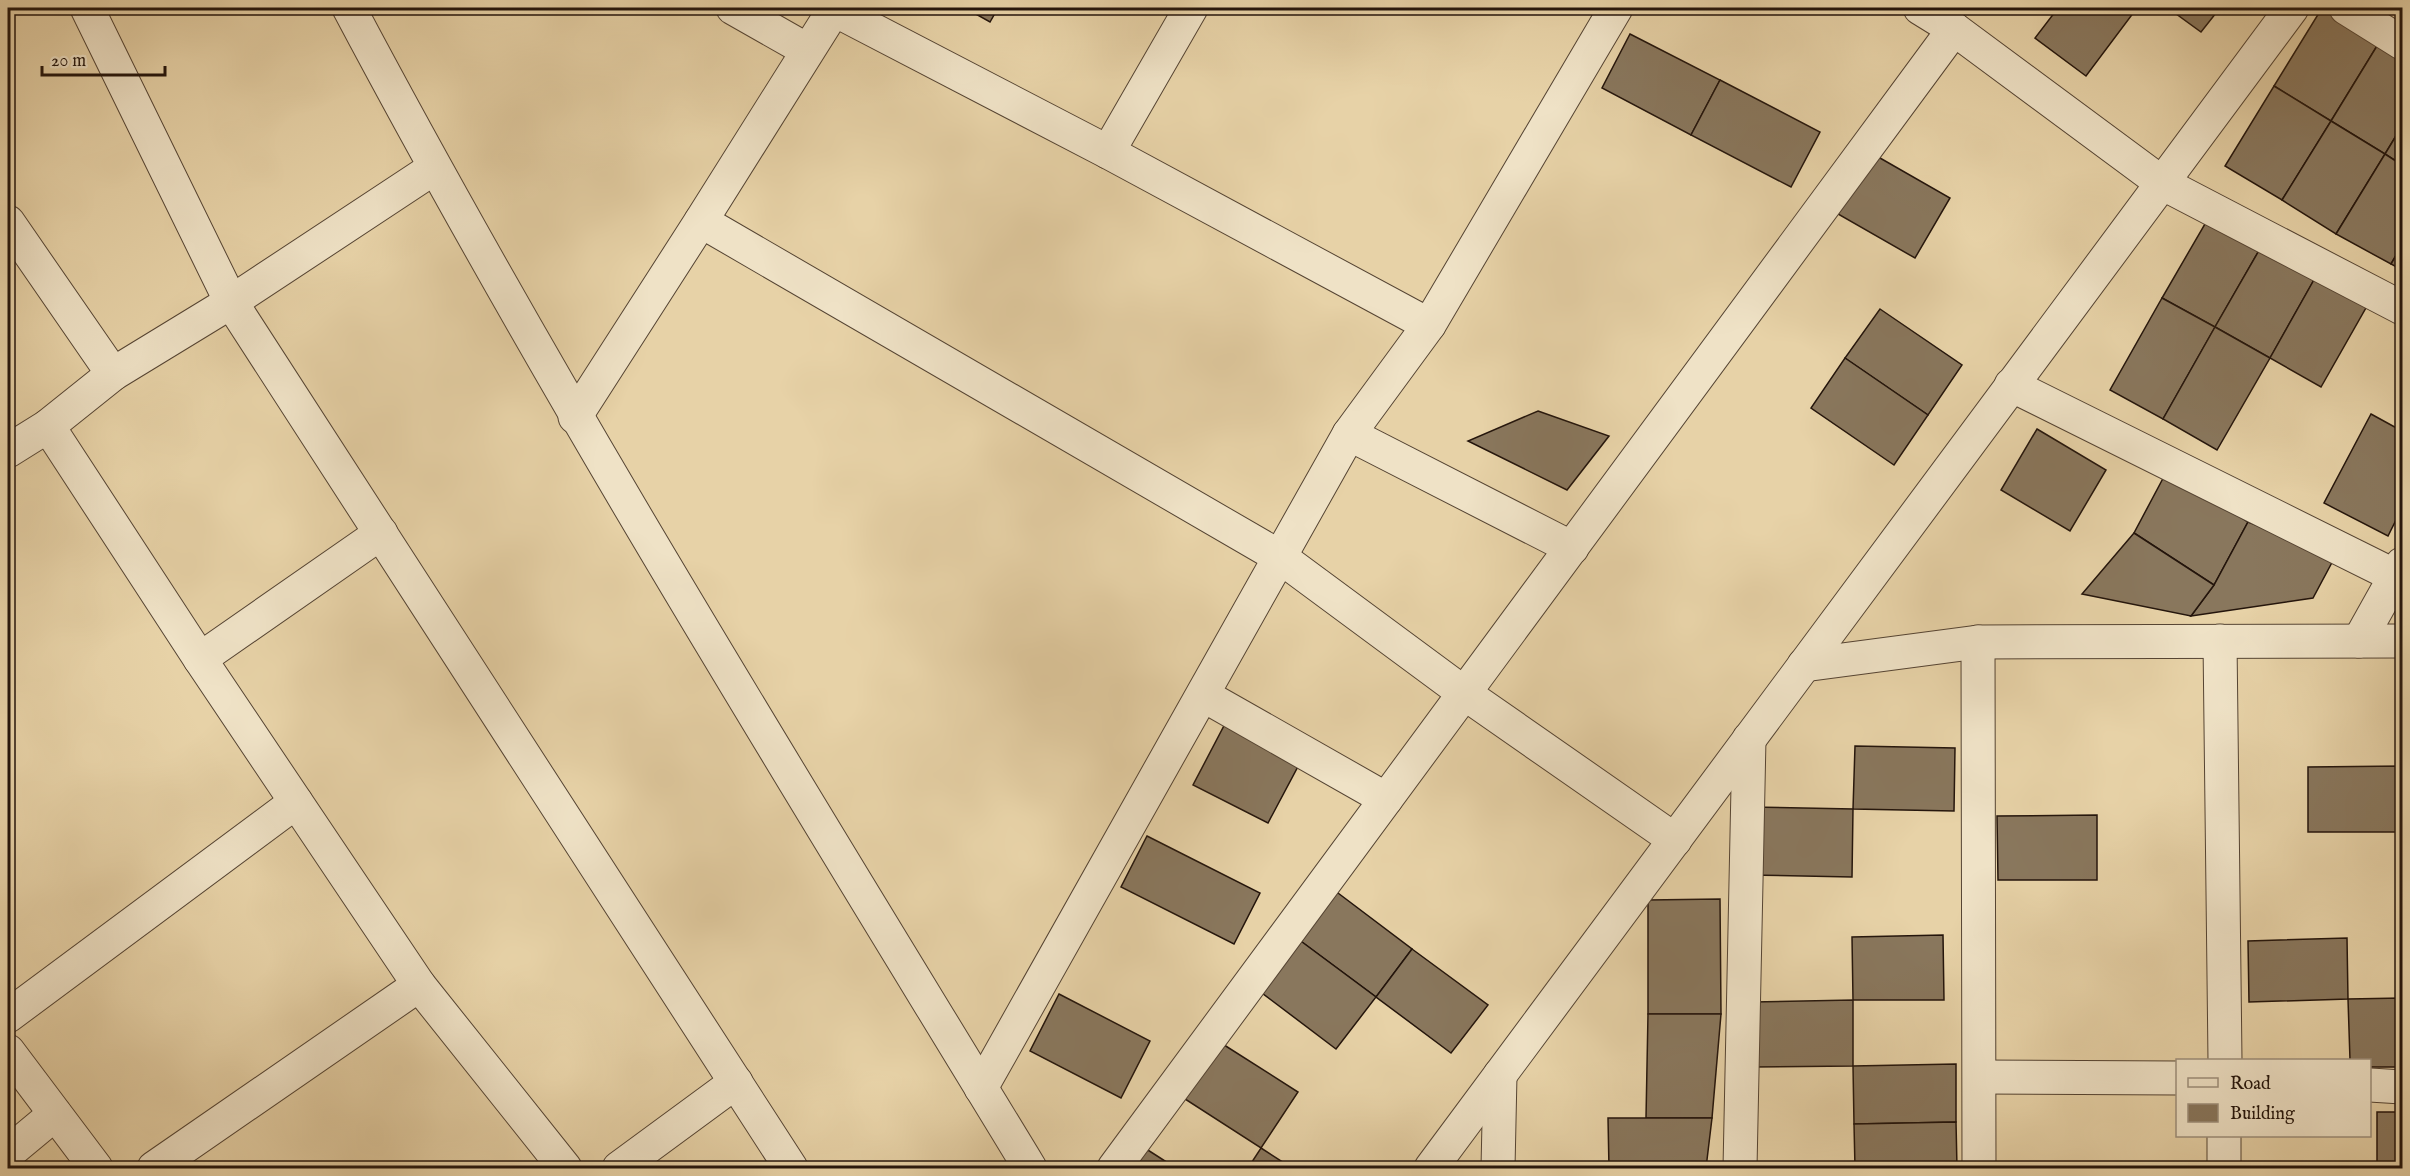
<svg xmlns="http://www.w3.org/2000/svg" width="2410" height="1176" font-family="'IM FELL English',serif">
	<style>
		.building { fill: #89775d; stroke: #24150c; stroke-width: 1.5 }
		.lines { fill: none; stroke-linecap: round; stroke-linejoin: round }
		.street-casing { stroke: #543; stroke-width: 35 }
		.street { stroke: #efe2c6; stroke-width: 33 }
	</style>
	<rect width="100%" height="100%" fill="#e7d2a7"/>
	<filter id="stains"><feTurbulence type="fractalNoise" baseFrequency=".00333" numOctaves="4"/><feColorMatrix values="0 0 0 0 .2 0 0 0 0 .09 0 0 0 0 .02 0 0 0 .5 -.17"/></filter>
	<radialGradient id="worn" r=".72"><stop offset=".6" stop-color="#630" stop-opacity="0"/><stop offset="1" stop-color="#630" stop-opacity=".3"/></radialGradient>
	<g class="building">
		<polygon points="965,8 998,8 990,22"/>
		<polygon points="2058,8 2137,8 2086,76 2035,38"/>
		<polygon points="2168,8 2220,8 2201,32"/>
		<polygon points="2322,8 2380,41 2331,121 2274,86"/>
		<polygon points="1630,34 1720,80 1691,135 1602,88"/>
		<polygon points="2380,41 2402,55 2402,126 2385,154 2331,121"/>
		<polygon points="1720,80 1820,132 1791,187 1691,135"/>
		<polygon points="2274,86 2331,121 2282,200 2225,166"/>
		<polygon points="2331,121 2385,154 2336,234 2282,200"/>
		<polygon points="2402,126 2402,165 2385,154"/>
		<polygon points="1873,154 1950,198 1915,258 1838,214"/>
		<polygon points="2385,154 2402,165 2402,245 2391,264 2336,234"/>
		<polygon points="2209,217 2261,247 2215,327 2162,298"/>
		<polygon points="2402,245 2402,270 2391,264"/>
		<polygon points="2261,247 2315,278 2270,358 2215,327"/>
		<polygon points="2315,278 2367,306 2321,387 2270,358"/>
		<polygon points="2162,298 2215,327 2163,419 2110,390"/>
		<polygon points="1880,309 1962,365 1928,415 1845,358"/>
		<polygon points="2215,327 2270,358 2217,450 2163,419"/>
		<polygon points="1845,358 1928,415 1894,465 1811,408"/>
		<polygon points="1538,411 1609,436 1567,490 1468,441"/>
		<polygon points="2371,414 2402,431 2402,508 2388,536 2324,503"/>
		<polygon points="2037,429 2106,470 2070,531 2001,490"/>
		<polygon points="2168,469 2248,522 2214,585 2134,533"/>
		<polygon points="2248,522 2336,555 2313,598 2191,616 2214,585"/>
		<polygon points="2134,533 2214,585 2191,616 2082,594"/>
		<polygon points="1227,720 1302,759 1268,823 1193,785"/>
		<polygon points="1855,746 1955,748 1954,811 1853,809"/>
		<polygon points="2402,766 2402,832 2308,832 2308,767"/>
		<polygon points="1749,807 1853,809 1852,877 1748,875"/>
		<polygon points="2097,815 2097,880 1998,880 1997,816"/>
		<polygon points="1147,836 1260,893 1234,944 1121,887"/>
		<polygon points="1334,890 1412,949 1376,997 1298,939"/>
		<polygon points="1720,899 1721,1014 1648,1014 1648,900"/>
		<polygon points="1943,935 1944,1000 1853,1000 1852,937"/>
		<polygon points="2347,938 2348,999 2249,1002 2248,941"/>
		<polygon points="1298,939 1376,997 1336,1049 1258,990"/>
		<polygon points="1412,949 1488,1005 1451,1053 1376,997"/>
		<polygon points="1059,994 1150,1041 1121,1098 1030,1051"/>
		<polygon points="2402,998 2402,1067 2370,1067 2370,1060 2350,1060 2348,999"/>
		<polygon points="1853,1000 1853,1066 1754,1067 1753,1002"/>
		<polygon points="1648,1014 1721,1014 1712,1118 1646,1118"/>
		<polygon points="1221,1043 1298,1092 1261,1148 1185,1099"/>
		<polygon points="1956,1064 1956,1122 1854,1124 1853,1066"/>
		<rect x="2377" y="1112" width="25" height="56"/>
		<polygon points="1608,1118 1712,1118 1706,1168 1609,1168"/>
		<polygon points="1956,1122 1957,1168 1855,1168 1854,1124"/>
		<polygon points="1140,1145 1176,1168 1124,1168"/>
		<polygon points="1261,1148 1292,1168 1248,1168"/>
	</g>
	<g class="lines">
		<g class="street-casing">
			<g id="street">
				<polyline points="87,8 231,302 791,1168"/>
				<path d="M349 8C559 404 797 785 1030 1168"/>
				<polyline points="733,8 807,50"/>
				<polyline points="1920,8 1954,29 2162,183 2402,308"/>
				<polyline points="2346,8 2402,43"/>
				<polyline points="833,9 1108,152 1429,325"/>
				<polyline points="1108,152 1191,8"/>
				<polyline points="701,221 1280,557 1464,693 1675,840"/>
				<polyline points="8,222 113,374"/>
				<polyline points="2011,385 2395,576"/>
				<polyline points="575,417 701,221 835,8"/>
				<polyline points="48,426 200,659 419,985 565,1168"/>
				<polyline points="1349,434 1572,548"/>
				<polyline points="8,451 48,426 113,374 231,302 434,168"/>
				<polyline points="2220,641 2225,1060"/>
				<polyline points="2359,641 2402,564"/>
				<polyline points="1978,642 1979,1168"/>
				<polyline points="200,659 381,533"/>
				<polyline points="1804,665 1978,642 2402,641"/>
				<polyline points="1203,695 1386,799"/>
				<polyline points="8,1016 296,802"/>
				<polyline points="8,1051 96,1168"/>
				<polyline points="1980,1077 2178,1078"/>
				<polyline points="2370,1085 2402,1087"/>
				<polyline points="981,1088 1349,434 1429,325 1616,8"/>
				<polyline points="8,1153 55,1114"/>
				<polyline points="154,1168 419,985"/>
				<polyline points="619,1168 736,1082"/>
				<polyline points="1114,1168 1954,29"/>
				<polyline points="1431,1168 2292,8"/>
				<polyline points="1498,1168 1500,1075"/>
				<polyline points="1740,1168 1749,739"/>
				<polyline points="2224,1168 2224,1136"/>
			</g>
		</g>
		<use href="#street" class="street"/>
	</g>
	<rect width="2410" height="1176" fill="none" stroke="#e7d2a7" stroke-width="30"/>
	<rect x="9" y="9" width="2392" height="1158" fill="none" stroke="#24150c" stroke-width="3"/>
	<rect x="15" y="15" width="2380" height="1146" fill="none" stroke="#24150c" stroke-width="1.5"/>
	<rect x="2176" y="1059" width="195" height="78" fill="#efe2c6" stroke="#9e907c" stroke-width="1.5"/>
	<rect x="2188" y="1078" width="30" height="9" fill="#efe2c6" stroke="#9e907c" stroke-width="1.5"/>
	<text x="2230" y="1089" font-size="18" fill="#24150c">Road</text>
	<rect x="2188" y="1104" width="30" height="18" fill="#89775d" stroke="#9e907c" stroke-width="1.5"/>
	<text x="2230" y="1119" font-size="18" fill="#24150c">Building</text>
	<path d="M42 66v9h123v-9" fill="none" stroke="#24150c" stroke-width="3"/>
	<text x="51" y="66" font-size="18" fill="#24150c" stroke="#efe2c6" stroke-width="4.5" paint-order="stroke">20 m</text>
	<rect width="100%" height="100%" filter="url(#stains)"/>
	<rect width="100%" height="100%" fill="url(#worn)"/>
</svg>
